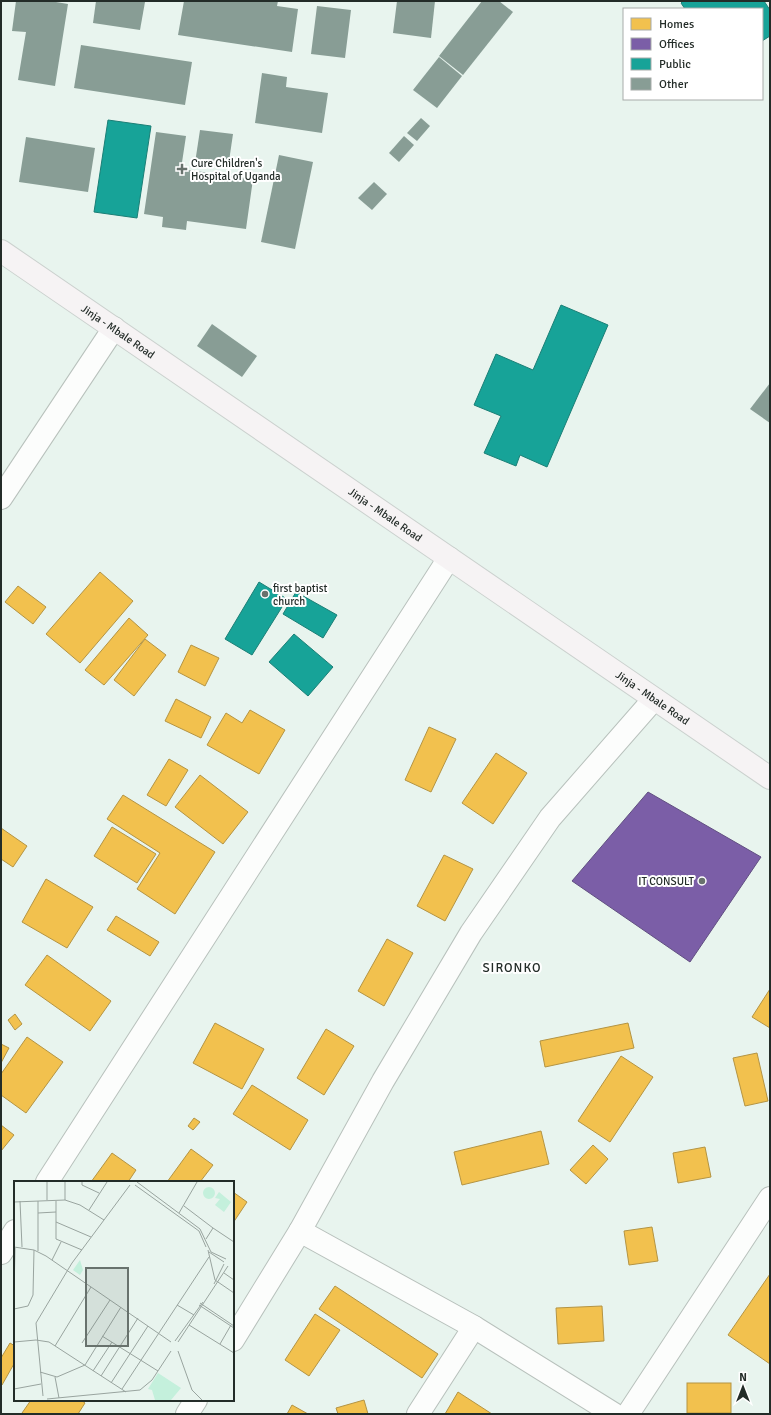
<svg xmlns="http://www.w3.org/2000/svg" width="771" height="1415" font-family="Signika,sans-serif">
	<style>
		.homes { fill: #f2c14e; stroke: #b49443 }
		.offices { fill: #7b5ea7; stroke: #614f81 }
		.public { fill: #17a398; stroke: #1b7f76 }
		.building { fill: #889d95 }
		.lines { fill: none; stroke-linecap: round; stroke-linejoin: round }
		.minor-casing { stroke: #b8c1bc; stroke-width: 24 }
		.major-casing { stroke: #cbd1ce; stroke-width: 24 }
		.minor { stroke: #fcfdfc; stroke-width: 22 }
		.major { stroke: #f6f3f4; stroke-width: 22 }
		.poi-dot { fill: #68726d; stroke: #fff; stroke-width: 1.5 }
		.labels { text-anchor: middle; stroke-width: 4; stroke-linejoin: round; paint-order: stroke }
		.poi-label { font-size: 11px; fill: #232c28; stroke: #fff; text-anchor: start }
		.street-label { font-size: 11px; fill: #232c28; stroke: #fff }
		.quarter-label { font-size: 13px; letter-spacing: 1px; fill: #232c28; stroke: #fff }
		.inset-road { fill: none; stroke: #99a49f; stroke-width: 1 }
		.view { fill: #68726d; fill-opacity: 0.15; stroke: #68726d; stroke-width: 2 }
		.inset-edge { fill: none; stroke: #232c28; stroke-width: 2 }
	</style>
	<rect width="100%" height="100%" fill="#e8f4ee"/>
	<g class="homes">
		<polygon points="100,572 133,601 80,663 46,634"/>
		<polygon points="18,586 46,607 33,624 5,602"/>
		<polygon points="129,618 148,635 104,685 85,670"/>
		<polygon points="145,639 166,655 134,696 114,680"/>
		<polygon points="191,645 219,658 205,686 178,672"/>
		<polygon points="176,699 211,717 201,738 165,721"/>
		<polygon points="250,710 285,730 259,774 207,745 226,713 242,723"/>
		<polygon points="429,727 456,739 431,792 405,780"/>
		<polygon points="496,753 527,773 493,824 462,803"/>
		<polygon points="169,759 188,770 166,806 147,795"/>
		<polygon points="200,775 248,812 223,844 175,807"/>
		<polygon points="123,795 215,852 175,914 137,889 160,853 107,819"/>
		<polygon points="112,827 156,854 137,883 94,856"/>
		<polygon points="1,828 27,846 13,867 1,859"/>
		<polygon points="444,855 473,869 445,921 417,906"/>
		<polygon points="46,879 93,907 67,948 22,922"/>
		<polygon points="116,916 159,942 150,956 107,930"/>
		<polygon points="387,939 413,953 384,1006 358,991"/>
		<polygon points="47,955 111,1001 90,1031 25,985"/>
		<polygon points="770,989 770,1028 752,1017"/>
		<polygon points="15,1014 22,1024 15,1030 8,1020"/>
		<polygon points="215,1023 264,1049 242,1089 193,1063"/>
		<polygon points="628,1023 634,1048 545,1067 540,1041"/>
		<polygon points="326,1029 354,1046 324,1095 297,1078"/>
		<polygon points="27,1037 63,1062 26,1113 1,1095 1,1074"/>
		<polygon points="1,1044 9,1048 1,1063"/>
		<polygon points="757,1053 768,1101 745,1106 733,1058"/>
		<polygon points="621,1056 653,1077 610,1142 578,1121"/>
		<polygon points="252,1085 308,1120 290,1150 233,1114"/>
		<polygon points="194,1118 200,1122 193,1130 188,1126"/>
		<polygon points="1,1125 14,1135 1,1151"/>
		<polygon points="541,1131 549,1164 462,1185 454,1152"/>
		<polygon points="593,1145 608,1159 586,1184 570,1170"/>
		<polygon points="705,1147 711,1177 678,1183 673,1153"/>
		<polygon points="191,1149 213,1165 200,1182 167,1182"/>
		<polygon points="112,1153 136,1170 128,1182 91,1182"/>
		<polygon points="233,1192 247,1202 233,1223"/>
		<polygon points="652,1227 658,1261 629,1265 624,1231"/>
		<polygon points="770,1274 770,1364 728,1335"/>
		<polygon points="335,1286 438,1354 422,1378 319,1309"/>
		<polygon points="602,1306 604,1341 558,1344 556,1308"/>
		<polygon points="315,1314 340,1330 309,1376 285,1360"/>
		<polygon points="10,1343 15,1346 15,1362 2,1385 1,1385 1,1358"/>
		<rect x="687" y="1383" width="44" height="30"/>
		<polygon points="458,1392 492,1414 445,1414"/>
		<polygon points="31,1400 81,1400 85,1403 78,1414 25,1414 22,1413"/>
		<polygon points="364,1400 368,1414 338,1414 336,1408"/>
		<polygon points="292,1405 308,1414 287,1414"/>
	</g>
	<polygon class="offices" points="648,792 761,857 690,962 572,881"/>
	<g class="public">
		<polygon points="683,1 764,1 770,10 770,36 762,41 762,9 685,9 681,3"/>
		<polygon points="108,120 151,126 137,218 94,212"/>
		<polygon points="561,305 608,325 547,467 520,455 516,466 484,453 501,416 474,405 496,354 533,370"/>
		<polygon points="259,582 287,599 252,655 225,639"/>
		<polygon points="296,592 337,615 323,638 283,614"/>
		<polygon points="294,634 333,667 308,696 269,662"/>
	</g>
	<g class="building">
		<polygon points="16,1 50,1 68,4 55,86 18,80 26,32 12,31"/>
		<polygon points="96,1 145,2 140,30 93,23"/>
		<polygon points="184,1 278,1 277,6 298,9 292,52 178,35"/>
		<polygon points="397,1 435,1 431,38 393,33"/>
		<polygon points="482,1 499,1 513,12 463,75 439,56"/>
		<polygon points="317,6 351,10 345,58 311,54"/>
		<polygon points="81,45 192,62 185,105 74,88"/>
		<polygon points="439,57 462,76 437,108 413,90"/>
		<polygon points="262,73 287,77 286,87 328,93 322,133 255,123"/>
		<polygon points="421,118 430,126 417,141 407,133"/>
		<polygon points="200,130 233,134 228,168 195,163"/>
		<polygon points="156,132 186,136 181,169 253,179 246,229 187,221 186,230 162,227 163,217 144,214"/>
		<polygon points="404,136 414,145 399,162 389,153"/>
		<polygon points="26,137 95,148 88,192 19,182"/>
		<polygon points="279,155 313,162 295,249 261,242"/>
		<polygon points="374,182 387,194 372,210 358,198"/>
		<polygon points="212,324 257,356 242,377 197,346"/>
		<polygon points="770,383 770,423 750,409"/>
	</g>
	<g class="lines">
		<g class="minor-casing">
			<g id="minor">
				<polyline points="1,498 114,328"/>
				<polyline points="47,1182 449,558"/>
				<polyline points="300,1231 474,1327 614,1414"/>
				<polyline points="1,1253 15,1231"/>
				<polyline points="233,1340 300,1231 383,1081 471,933 550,818 654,699"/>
				<polyline points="187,1414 196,1400"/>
				<polyline points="418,1414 474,1327"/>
				<polyline points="628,1414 770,1198"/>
			</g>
		</g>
		<g class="major-casing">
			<g id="major">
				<path id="s1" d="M1 251 770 778"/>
			</g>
		</g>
		<use href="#minor" class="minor"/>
		<use href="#major" class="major"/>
	</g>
	<g class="poi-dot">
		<path d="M180 163h4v4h4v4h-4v4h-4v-4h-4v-4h4z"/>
		<circle cx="265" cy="594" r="4"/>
		<circle cx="702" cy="881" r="4"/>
	</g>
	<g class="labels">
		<g class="poi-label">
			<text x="191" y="167">Cure Children's<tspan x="191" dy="13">Hospital of Uganda</tspan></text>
			<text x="273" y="592">first baptist<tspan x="273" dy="13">church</tspan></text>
			<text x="694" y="885" text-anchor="end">IT CONSULT</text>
		</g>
		<g class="street-label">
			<text dy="4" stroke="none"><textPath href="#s1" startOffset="142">Jinja - Mbale Road</textPath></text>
			<text dy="4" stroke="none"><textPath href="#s1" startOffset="466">Jinja - Mbale Road</textPath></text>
			<text dy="4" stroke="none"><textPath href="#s1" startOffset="790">Jinja - Mbale Road</textPath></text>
		</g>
		<g class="quarter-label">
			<text x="512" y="972">SIRONKO</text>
		</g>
	</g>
	<g transform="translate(14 1181)">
		<rect width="220" height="220" fill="#e8f4ee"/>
		<path d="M189 12a6 6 0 1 1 12 0a6 6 0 1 1-12 0ZM205 11 217 21 210 31 201 24 206 18 201 17ZM66 79 69 89 66 94 59 89ZM144 192 167 207 157 219H141L138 209 134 208Z" fill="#c4f0dc"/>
		<path class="inset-road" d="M33 1V19M51 1V19M68 1V4L85 12M123 1 186 48 197 71 212 78M121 4 185 50 192 66M6 20 8 66M42 20V58L68 69M0 21 51 19 66 24 90 39M170 25 199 47M75 29 93 1M24 32 42 31M165 32 183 1M42 41 77 56M192 58 199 47 220 61M0 66 20 69 32 75 157 161M194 69 201 99 220 112M24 70V20M195 71 210 81M38 79 47 61M210 92 220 99M200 103 210 83M0 113 1 67M186 122 220 145M163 124 180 134M185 124 220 147M0 128 14 125 19 114 20 69M175 144 220 172M88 155 144 190M161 160 189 121M0 161 22 159 35 161 112 211M164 161 214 85M68 162 96 119M206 163 217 144M41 165 77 106M164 170 178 209 188 219M79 190 98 161M26 191 43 196 71 184 107 126M87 195 124 137M41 196 45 217M97 202 134 145M0 208 27 203M108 208 195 76M29 215 22 142 58 82 116 4M33 218 126 209 138 199 157 170"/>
		<path class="view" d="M72 87H114V165H72Z"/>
		<rect width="220" height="220" class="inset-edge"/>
	</g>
	<rect width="771" height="1415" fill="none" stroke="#232c28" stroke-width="4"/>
	<rect x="623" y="8" width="140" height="92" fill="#ffffff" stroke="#a7aba9"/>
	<rect x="631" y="18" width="20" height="12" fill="#f2c14e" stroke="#a7aba9"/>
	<text x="659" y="28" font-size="12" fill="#232c28">Homes</text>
	<rect x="631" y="38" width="20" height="12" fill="#7b5ea7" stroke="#a7aba9"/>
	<text x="659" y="48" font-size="12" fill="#232c28">Offices</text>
	<rect x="631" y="58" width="20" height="12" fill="#17a398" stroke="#a7aba9"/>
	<text x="659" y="68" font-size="12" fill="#232c28">Public</text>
	<rect x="631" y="78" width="20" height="12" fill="#889d95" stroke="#a7aba9"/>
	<text x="659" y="88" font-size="12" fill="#232c28">Other</text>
	<g transform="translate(743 1387)" stroke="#ffffff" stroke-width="3" paint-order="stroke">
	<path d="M0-3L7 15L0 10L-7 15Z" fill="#232c28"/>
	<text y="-6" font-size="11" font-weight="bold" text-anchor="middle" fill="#232c28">N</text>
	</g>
</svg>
